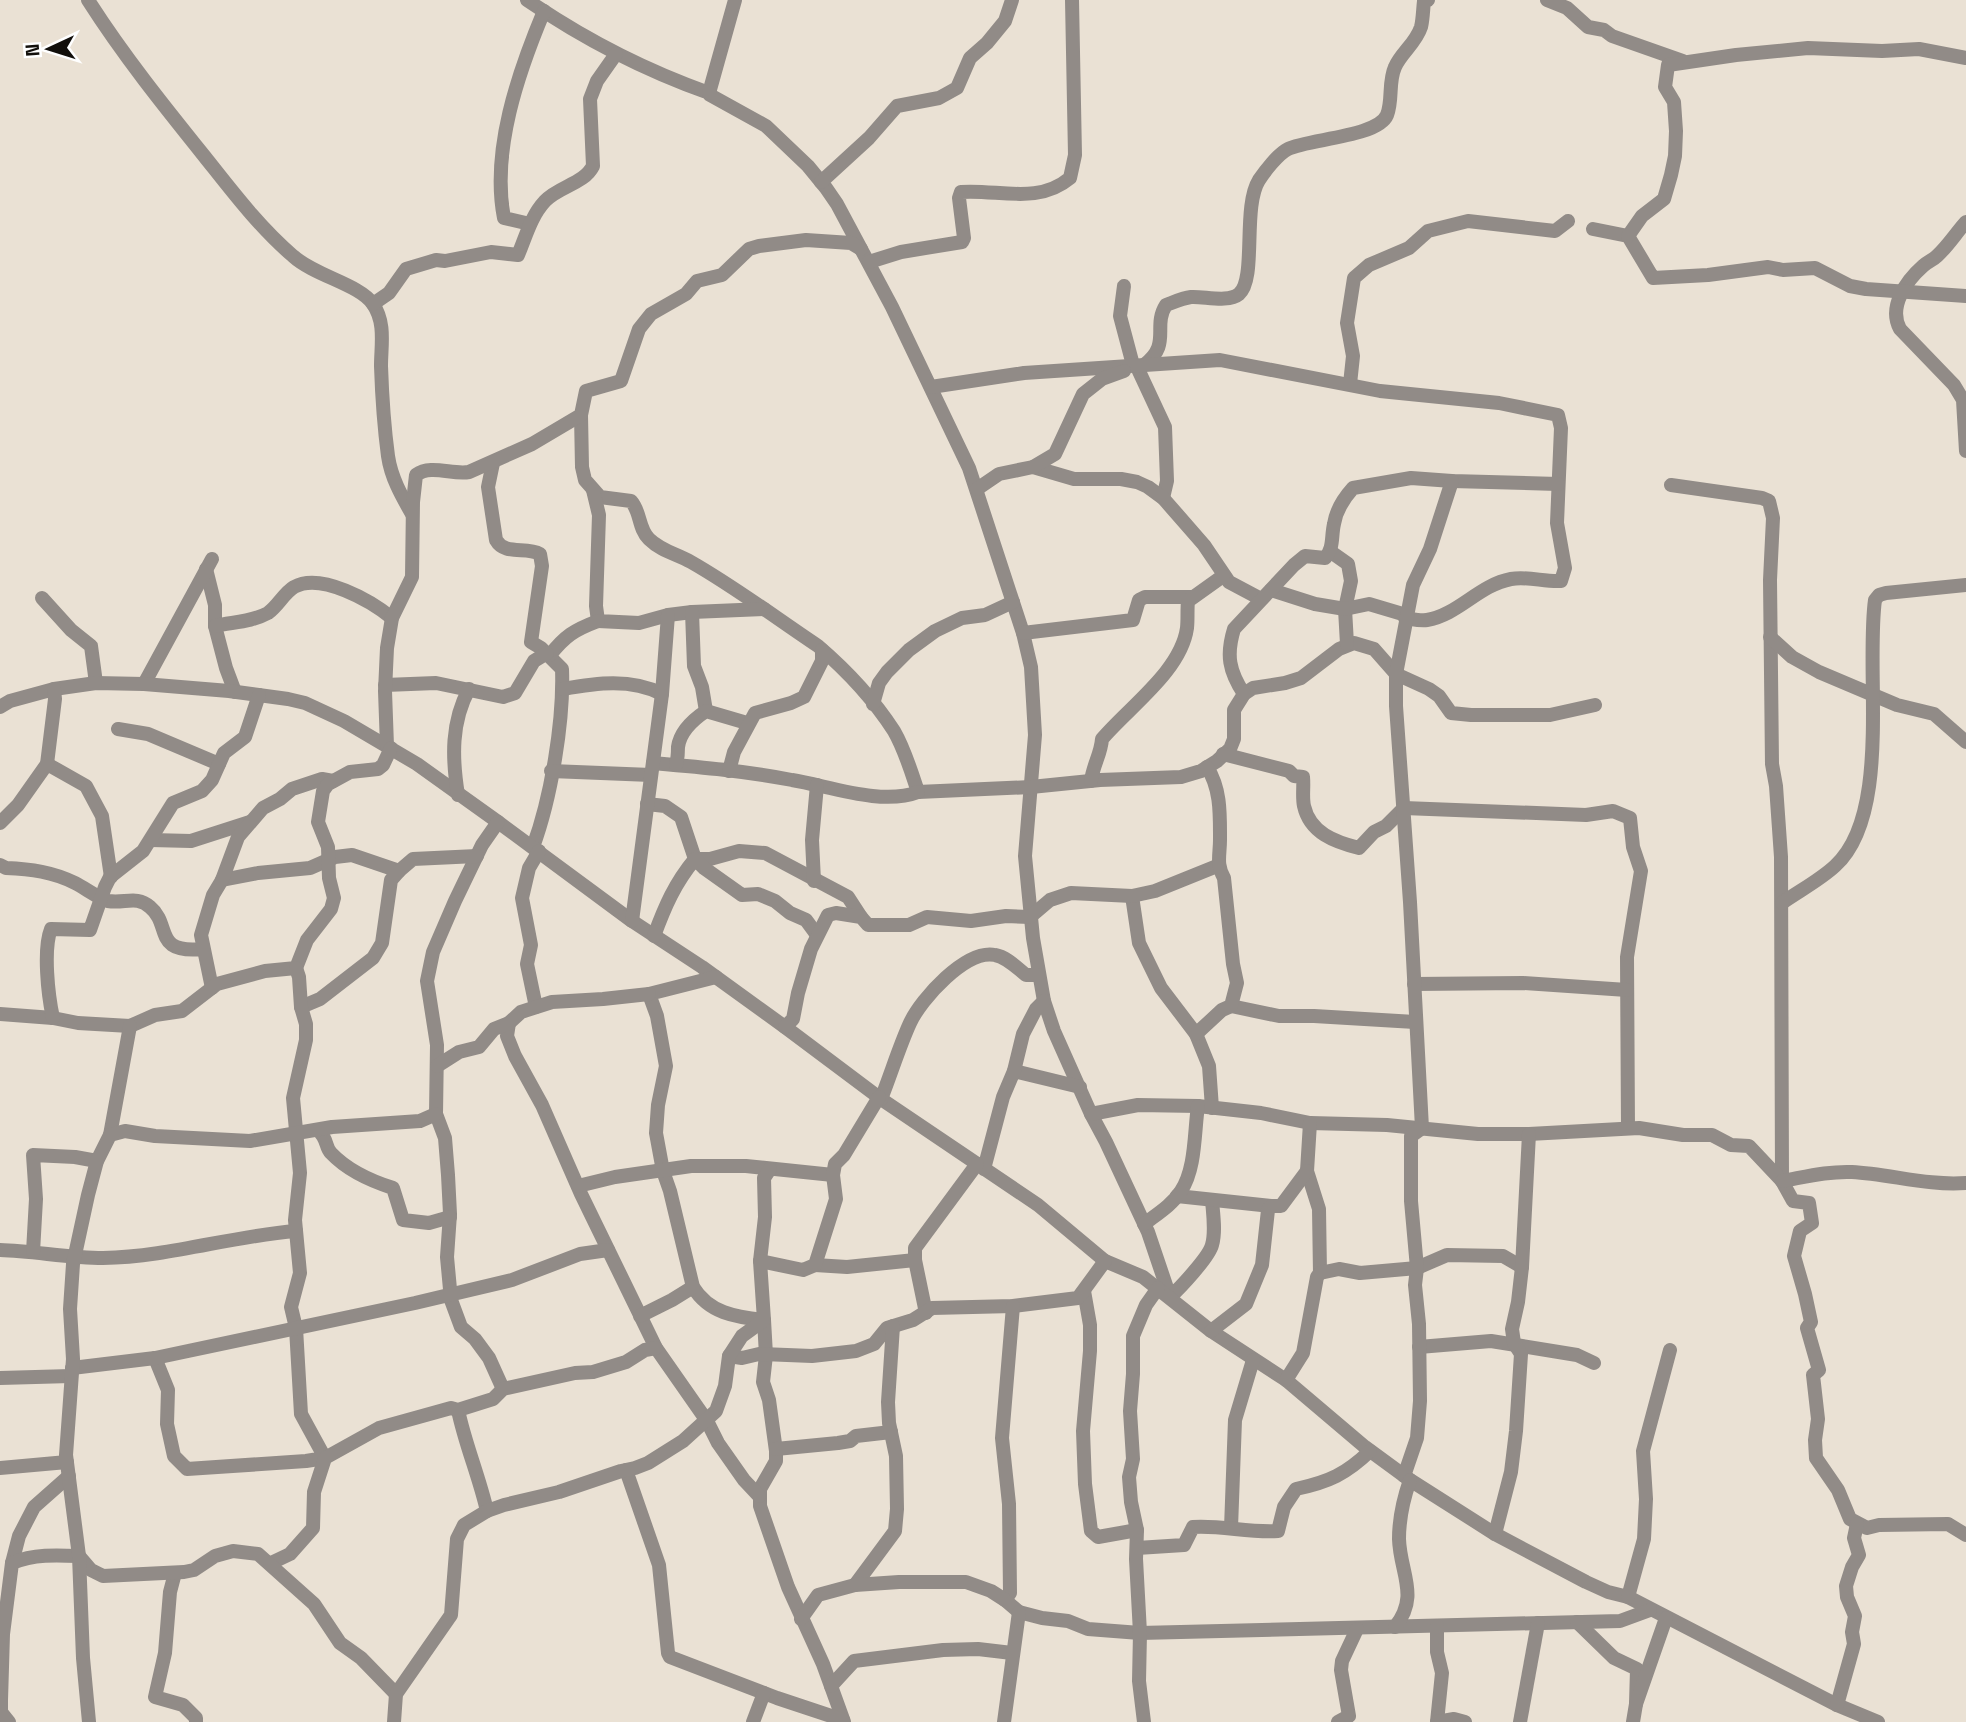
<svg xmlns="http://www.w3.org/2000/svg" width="1966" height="1722" font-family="'Space Grotesk',sans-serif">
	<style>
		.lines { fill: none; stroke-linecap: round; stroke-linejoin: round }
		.minor { stroke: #918b87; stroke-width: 14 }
	</style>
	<rect width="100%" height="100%" fill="#eae1d4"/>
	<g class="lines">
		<g class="minor">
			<path d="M88 0C123 55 164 106 205 157 232 191 260 228 293 256 315 276 359 284 373 304 386 323 381 345 381 366 382 396 384 426 388 456 391 477 401 495 412 514"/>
			<path d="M527 0C584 39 644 70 709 93L710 95 766 126 808 166 826 188 837 204 892 307 969 468 1023 633 1031 667 1035 735 1025 856 1033 938 1044 1001 1054 1031 1091 1114 1106 1142 1148 1232 1170 1297C1180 1288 1209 1257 1212 1245 1216 1231 1213 1214 1212 1200"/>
			<polyline points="1547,0 1567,8 1588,27 1604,30 1612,36 1683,61"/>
			<polyline points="709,93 735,0"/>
			<polyline points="821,182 869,138 897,106 939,98 957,88 970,58 987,43 1005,21 1012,0"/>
			<path d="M1966 222C1956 233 1948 246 1937 256 1933 260 1927 262 1923 266 1906 281 1888 307 1900 329L1954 385 1963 400 1966 451"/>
			<path d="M530 224 504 218C491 151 518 73 544 11"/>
			<polyline points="1593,229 1628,236 1653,278 1708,275 1768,267 1783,270 1815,268 1850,286 1866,289 1966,296"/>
			<polyline points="1628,236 1642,216 1664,199 1671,175 1675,156 1676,131 1674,102 1665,87 1668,65 1736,55 1808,48 1882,51 1919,49 1966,58"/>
			<path d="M869 262 901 252 962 242 964 238 959 198 961 192C998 189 1038 205 1070 178L1075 155 1072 0"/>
			<polyline points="1124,286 1120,316 1133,365"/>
			<path d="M373 304 389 293 406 269 436 260 445 261 491 252 518 255C526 236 531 216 545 201 559 186 584 184 593 166L590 99 597 81 616 54"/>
			<path d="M1144 365C1172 344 1152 327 1166 305 1174 302 1183 298 1191 297 1204 296 1228 303 1239 294 1257 279 1242 207 1259 180 1265 171 1278 154 1288 149 1307 139 1378 137 1387 115 1393 100 1388 82 1395 67 1401 53 1416 43 1421 27 1423 19 1423 9 1424 1L1428 0"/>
			<polyline points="1137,367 1165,427 1167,481 1163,498"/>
			<polyline points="1350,384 1353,356 1347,323 1354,278 1369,265 1409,248 1428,231 1468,221 1555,231 1568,221"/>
			<path d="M931 387 1024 373 1220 360 1380 391 1499 403 1558 415 1561 428 1557 523 1565 568 1561 581C1544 582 1528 576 1511 579 1479 585 1458 615 1427 620 1420 621 1412 619 1405 618"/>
			<path d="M581 415 582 467 585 480 600 497 631 501C641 512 638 528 649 539 661 551 677 554 691 562 735 587 776 618 818 646 846 670 874 700 894 731 905 750 911 771 918 792L1031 787 1100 780 1181 777 1201 771 1217 761 1230 749 1234 739V710L1244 694 1253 688 1285 683 1301 678 1339 649 1354 643 1374 649 1396 674 1429 689 1439 696 1451 713 1471 715H1550L1595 705"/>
			<path d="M493 463 488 487 496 540C505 556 526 546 540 554L542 566 531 642 541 648 562 669C564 721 551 798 533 847"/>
			<polyline points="1033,467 1074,479 1121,479 1137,482 1148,487 1163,498 1204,545 1229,582 1261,599"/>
			<polyline points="1671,485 1762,498 1769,501 1773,518 1770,580 1772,764 1776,786 1781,857 1782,1181"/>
			<polyline points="977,489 999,474 1033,467 1055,454 1083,394 1102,379 1124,371"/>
			<polyline points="593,490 599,515 596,606 598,621 639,623 668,615 692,612 764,609"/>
			<polyline points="1331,552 1348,564 1351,581 1345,609 1347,644"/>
			<polyline points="206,569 215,605 215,626 226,668 235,692"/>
			<polyline points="1271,590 1315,604 1345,609 1369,604 1406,615"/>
			<polyline points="42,598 71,630 91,646 96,683"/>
			<polyline points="692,612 694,666 702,687 706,711"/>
			<path d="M215 626C232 622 252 622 268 613 278 606 284 593 294 587 321 572 371 601 392 618"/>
			<polyline points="1023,633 1133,620 1139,600 1145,597 1192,597"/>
			<polyline points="1770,637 1792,657 1819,672 1897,705 1934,714 1966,742"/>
			<path d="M550 655C565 636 574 630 598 621"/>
			<polyline points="144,684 212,559"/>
			<polyline points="385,685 436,683 503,697 515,693 534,661 547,653"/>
			<path d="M563 689C596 683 631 678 662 694"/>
			<path d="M1244 694C1229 671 1226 655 1234 629L1294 565 1305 556 1325 558C1334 548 1331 537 1334 524 1336 511 1344 498 1353 488L1411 478 1452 481 1558 484"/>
			<polyline points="873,704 879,683 887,672 909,650 935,631 962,618 985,615 1013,602"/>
			<polyline points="0,707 10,701 54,689 96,683 144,684 229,691 288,699 305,703 344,721 417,764 498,822 632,921 702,967 785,1027 881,1099 1038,1205 1105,1261 1143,1277 1211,1331 1286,1380 1365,1447 1410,1480 1495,1534 1586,1582 1608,1592 1628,1597 1837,1705 1878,1722"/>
			<polyline points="118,729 148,734 219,764"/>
			<path d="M387 746 385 691 387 648 392 618 412 577 413 502 416 475C431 464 452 475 469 472L532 444 581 415 586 391 621 381 639 329 651 314 686 294 697 281 722 275 749 249 759 246 806 240 851 243 861 249"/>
			<path d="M1223 754 1289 771 1294 776 1303 777C1304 787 1302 797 1304 806 1310 833 1335 842 1359 848L1374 832 1386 826 1404 808 1586 815 1613 811 1630 818 1633 847 1641 871 1627 957 1628 1128"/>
			<path d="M653 763C699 767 746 771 792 780 829 786 882 806 918 792"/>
			<polyline points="47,764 86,786 102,816 111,877"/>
			<path d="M676 765C678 758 678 754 678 747 680 732 694 719 706 711L747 723"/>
			<polyline points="551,771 651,775"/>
			<polyline points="729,771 734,752 755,713 791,703 804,697 822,661 822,650"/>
			<path d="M1091 781C1093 765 1101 754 1102 739 1129 707 1181 671 1187 628 1188 619 1187 610 1188 601L1223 576"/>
			<path d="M458 795C452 758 451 722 469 689"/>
			<polyline points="647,804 665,806 681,817 695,859 710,859 739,851 765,853 848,897 861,917"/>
			<polyline points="498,822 482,845 455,901 433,952 427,981 437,1045 436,1114 445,1138 448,1175 450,1214 447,1257 451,1300 461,1327 475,1339 489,1358 503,1389"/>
			<polyline points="0,823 18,805 47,764 55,699 54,689"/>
			<polyline points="151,840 191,841 250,822"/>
			<path d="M0 865 6 868C31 869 53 872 75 883 85 888 98 898 108 901 124 904 137 895 150 907 172 925 152 954 203 949"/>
			<polyline points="222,880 258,873 310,868 335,857 352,855 399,871"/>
			<polyline points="814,881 812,840 817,785"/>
			<polyline points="1132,896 1139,943 1161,988 1196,1034 1209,1066 1212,1108"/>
			<path d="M1782 903C1799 891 1820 880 1835 866 1892 814 1865 672 1875 600L1879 595 1886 593 1966 585"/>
			<polyline points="632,921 662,694 668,615"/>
			<path d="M654 936C665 906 675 883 695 859L704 868 742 895 758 894 775 901 790 913 806 920 817 935"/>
			<path d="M716 977 649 994 657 1016 666 1066 658 1105 656 1133 663 1171 670 1191 693 1287C709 1313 735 1317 764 1320L766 1355 763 1382 769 1400 776 1451V1461L760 1489V1506L788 1587 823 1664 844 1722"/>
			<polyline points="1414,984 1523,983 1627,990"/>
			<polyline points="212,988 201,935 213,895 222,880 238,837 263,808 280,799 292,789 322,779 333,781"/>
			<polyline points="1231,1006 1279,1016 1314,1016 1415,1022"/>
			<polyline points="301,1007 320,999 373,958 382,943 391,880 399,871 413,859 477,856"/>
			<polyline points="536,1007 527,964 531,945 522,898 529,868 539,851"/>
			<polyline points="0,1014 53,1018 78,1023 130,1026 155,1015 182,1011 217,984 265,971 296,968 307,940 331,909 334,898 329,878 328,847 318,822 323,791 328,784 350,772 378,769 383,765 391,748"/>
			<path d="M53 1018C48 995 43 949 51 929L90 930 105 887 110 877 143 851 173 803 202 791 212 780 224 753 245 737 259 695"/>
			<polyline points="509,1023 507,1036 515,1056 542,1105 581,1194 656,1348 707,1421 718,1443 744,1480 759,1496"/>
			<polyline points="785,1027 793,1019 798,993 811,949 828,915 836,913 861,917 868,925 909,925 927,917 971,921 1006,916 1030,917 1050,900 1071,893 1132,896 1155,891 1217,866"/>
			<path d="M1196 1034 1222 1010 1231 1006 1237 983 1233 964 1224 878C1216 864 1220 855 1220 840 1220 814 1221 789 1207 767"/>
			<polyline points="437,1066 459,1052 479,1047 494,1029 509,1023 521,1012 552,1002 603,999 649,994"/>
			<polyline points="1014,1071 1080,1087"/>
			<path d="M881 1099C891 1074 899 1047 910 1023 921 999 966 949 995 955 1007 957 1017 968 1026 975H1038"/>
			<polyline points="1091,1114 1138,1105 1198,1106 1261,1113 1310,1123 1387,1125 1478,1134 1529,1134 1639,1128 1683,1135 1712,1135 1731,1145 1749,1146 1782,1181 1793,1201 1809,1203 1812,1223 1800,1231 1794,1256 1805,1294 1811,1322 1807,1328 1819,1370 1813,1375 1818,1419 1815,1440 1816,1458 1838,1490 1850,1519 1867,1528 1879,1525 1948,1524 1966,1535"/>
			<polyline points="1310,1123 1307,1171 1319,1209 1320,1273"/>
			<path d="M318 1130C328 1139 325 1147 331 1153 347 1170 371 1181 393 1188L403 1220 429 1223 450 1217"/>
			<polyline points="110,1135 130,1026"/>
			<polyline points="984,1169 1003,1097 1014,1071 1023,1034 1036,1009 1044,1001"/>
			<path d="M1782 1181C1805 1177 1828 1171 1852 1172 1890 1174 1928 1186 1966 1183"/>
			<polyline points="578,1186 615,1177 691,1166 746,1166 833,1175"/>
			<polyline points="1177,1196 1271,1206"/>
			<path d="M1144 1224C1157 1214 1172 1205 1181 1191 1196 1168 1194 1133 1198 1106"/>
			<path d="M0 1250C34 1251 69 1258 103 1258 169 1257 231 1236 296 1231"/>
			<polyline points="33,1252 36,1199 33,1155 75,1157 97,1161"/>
			<polyline points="760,1261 765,1217 764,1178 770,1169"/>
			<polyline points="815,1265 847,1267 915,1260"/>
			<polyline points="1084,1291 1090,1325 1090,1351 1083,1431 1085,1484 1091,1531 1098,1537 1137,1530"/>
			<polyline points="926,1313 915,1260 915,1248 977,1164"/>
			<polyline points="640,1316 672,1300 693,1287"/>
			<polyline points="1211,1331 1246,1304 1262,1265 1268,1210 1271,1206 1281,1206 1307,1171"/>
			<polyline points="1419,1347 1491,1341 1577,1355 1594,1363"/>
			<polyline points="729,1356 742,1358 759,1354 812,1356 856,1351 874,1344 887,1328 913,1320 932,1308 1013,1306 1078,1298 1105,1261"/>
			<polyline points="155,1358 168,1390 167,1424 174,1456 187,1469 306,1461 325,1458 301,1414 296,1328 291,1307 300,1273 295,1220 300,1173 293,1098 306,1040 306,1024 301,1007 299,977 296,968"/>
			<polyline points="72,1368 155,1358 415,1303 512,1280 580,1254 608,1250"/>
			<polyline points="0,1378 71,1376"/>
			<polyline points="1286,1380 1303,1353 1317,1277 1320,1273 1339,1269 1360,1273 1417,1268 1447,1255 1503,1256 1522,1267"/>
			<path d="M458 1410C465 1444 479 1476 487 1511"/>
			<polyline points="776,1449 838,1443 850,1441 856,1436 891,1432"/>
			<polyline points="0,1468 67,1462"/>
			<polyline points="626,1470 659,1565 668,1653 670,1657 777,1698 843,1720"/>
			<polyline points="1404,1476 1417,1438 1420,1401 1419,1324 1415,1285 1417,1268 1411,1201 1411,1136 1422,1128 1410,902 1396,706 1396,674 1413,585 1430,549 1452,481"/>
			<polyline points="1231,1528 1235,1420 1253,1360"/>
			<polyline points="1495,1534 1511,1472 1516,1431 1521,1354 1514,1343 1512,1329 1518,1302 1522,1267 1529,1134"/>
			<path d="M1137 1548 1184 1545 1193 1527C1221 1525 1249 1533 1278 1531L1284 1507 1296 1489C1329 1482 1346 1474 1370 1451"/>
			<polyline points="12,1563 19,1536 34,1507 69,1476"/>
			<polyline points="271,1563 290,1554 313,1528 314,1492 325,1458 379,1428 451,1408 458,1410 493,1399 503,1389 575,1373 593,1372 626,1362 645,1350 656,1348"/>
			<polyline points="175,1573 170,1592 165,1653 155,1697 183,1705 196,1718 196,1722"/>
			<polyline points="855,1585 895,1531 897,1509 896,1456 889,1423 888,1402 893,1326"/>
			<polyline points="1628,1597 1644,1539 1646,1499 1643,1451 1670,1350"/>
			<polyline points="1005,1600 1010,1593 1009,1504 1002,1438 1013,1306"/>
			<polyline points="801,1619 818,1595 855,1585 899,1582 966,1582 991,1591 1005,1600 1019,1612 1042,1618 1068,1621 1088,1629 1140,1633 1620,1621 1650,1610"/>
			<polyline points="1577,1622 1614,1658 1637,1669 1636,1704"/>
			<path d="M1395 1627C1420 1596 1400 1573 1399 1539 1399 1518 1403 1500 1410 1480"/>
			<polyline points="831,1686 854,1661 943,1650 978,1649 1012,1653"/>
			<polyline points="1837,1705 1854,1644 1852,1632 1855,1616 1847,1597 1846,1586 1852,1567 1859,1555 1854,1538 1857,1524"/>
			<path d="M9 1722 1 1712V1700L3 1634 12 1563C34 1554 56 1555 79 1556L91 1570 103 1576 184 1572 194 1570 215 1556 233 1551 258 1554 314 1604 340 1643 361 1658 396 1694"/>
			<polyline points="89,1722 83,1658 79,1556 66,1455 73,1359 70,1309 73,1264 88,1195 97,1161 110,1135 125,1131 155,1136 250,1141 332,1127 420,1121 436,1114"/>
			<polyline points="394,1722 396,1694 451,1615 457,1539 464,1525 487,1511 504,1505 559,1492 621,1471 635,1468 648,1463 683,1441 716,1411 725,1386 729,1356 742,1336 764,1320 760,1261 803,1270 815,1265 836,1199 833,1175 835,1164 844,1155 879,1097"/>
			<polyline points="753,1722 764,1693"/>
			<polyline points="1004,1722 1019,1612"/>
			<polyline points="1144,1722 1139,1681 1140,1633 1136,1559 1137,1530 1131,1502 1129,1477 1133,1459 1130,1411 1133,1374 1133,1336 1146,1305 1158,1288"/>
			<polyline points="1338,1722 1349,1716 1341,1670 1342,1661 1357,1629"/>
			<polyline points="1437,1722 1442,1673 1437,1652 1437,1626"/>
			<polyline points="1437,1722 1454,1719 1465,1722"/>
			<polyline points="1520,1722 1538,1623"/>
			<polyline points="1633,1722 1636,1704 1666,1618"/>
		</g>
	</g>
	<g transform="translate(49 49) rotate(266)" stroke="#ffffff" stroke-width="5" paint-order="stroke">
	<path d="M0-5L12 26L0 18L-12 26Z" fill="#120f0b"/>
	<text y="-10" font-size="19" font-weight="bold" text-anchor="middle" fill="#120f0b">N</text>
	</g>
</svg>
